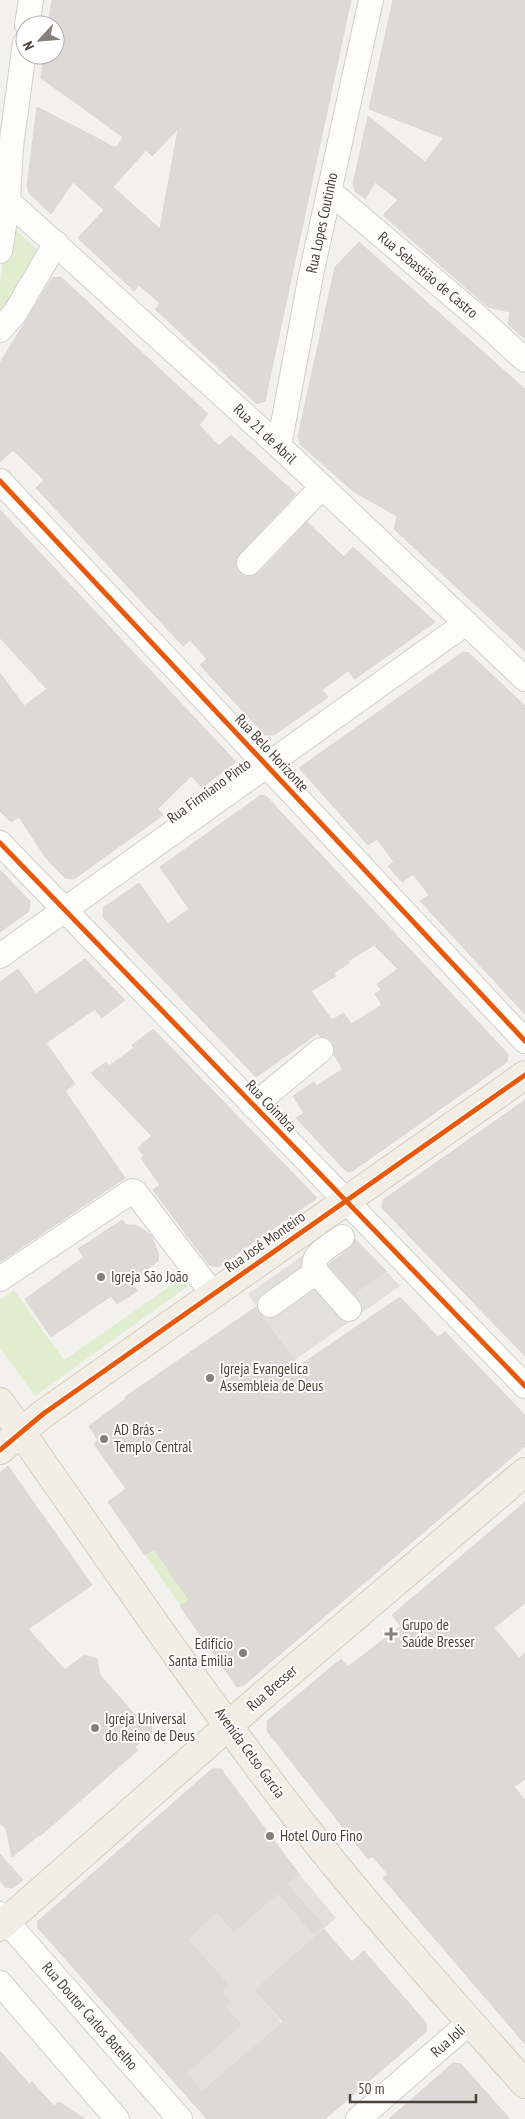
<svg xmlns="http://www.w3.org/2000/svg" width="525" height="2119" font-family="'PT Sans Narrow',sans-serif">
	<style>
		.green { fill: #e1edcf }
		.parking { fill: #e2e0dd }
		.building { fill: #dddad6; stroke: #dbd8d4; fill-rule: evenodd }
		.lines { fill: none; stroke-linecap: round; stroke-linejoin: round }
		.minor-casing { stroke: #d1cfcb; stroke-width: 26 }
		.major-casing { stroke: #d5cdbb; stroke-width: 30 }
		.minor { stroke: #fdfdfc; stroke-width: 24 }
		.major { stroke: #f2eee6; stroke-width: 28 }
		.cycleway-casing { stroke: #fff; stroke-width: 8 }
		.cycleway { stroke: #e8590c; stroke-width: 5 }
		.poi-dot { fill: #858078; stroke: #fff; stroke-width: 2 }
		.labels { text-anchor: middle; stroke-width: 4; stroke-linejoin: round; paint-order: stroke }
		.street-label { font-size: 15px; fill: #4a4339; stroke: #fff }
		.poi-label { font-size: 15px; fill: #4a4339; stroke: #fff; text-anchor: start }
	</style>
	<rect width="100%" height="100%" fill="#f3f1ee"/>
	<g class="green">
		<polygon points="9,224 42,254 0,319 0,282"/>
		<polygon points="182,1278 188,1286 35,1396 0,1348 0,1300 14,1290 64,1360"/>
		<polygon points="154,1549 189,1600 181,1606 145,1555"/>
	</g>
	<g class="parking">
		<polygon points="345,1229 355,1239 322,1265 338,1281 372,1257 379,1264 345,1289 352,1296 386,1271 400,1286 295,1360 248,1294 339,1230"/>
		<polygon points="299,1874 336,1918 255,1990 282,2023 192,2102 175,2082 241,2025 225,2006 230,2002 221,1992 228,1985 187,1939 217,1912 234,1932"/>
	</g>
	<g class="building">
		<path d="M52 0H351L265 401 257 404 155 309 160 303 139 285 134 291 78 238 104 210 73 182 51 214 29 193 27 186 37 107 116 148 123 137 41 78 44 55H55V25H48ZM178 129 163 212 160 229 113 187 146 150 152 156Z"/>
		<polygon points="393,0 525,0 525,339 508,324 510,312 488,307 383,215 398,200 375,182 365,199 355,191 353,184 368,116 425,162 444,138 369,109"/>
		<polygon points="359,242 525,389 525,651 394,529 397,516 354,492 300,444 298,437 335,267"/>
		<polygon points="61,277 208,414 199,425 219,446 231,435 296,494 239,554 236,566 240,573 252,576 259,573 307,522 344,557 353,547 435,622 355,679 348,671 322,690 328,697 274,735 265,735 200,665 207,659 190,640 183,646 36,488 44,480 13,450 0,462 0,363 52,278"/>
		<polygon points="0,510 236,762 202,787 191,776 158,809 163,815 74,879 65,878 46,858 19,817 11,822 0,811 0,673 24,706 47,689 0,638"/>
		<polygon points="463,652 469,653 525,706 525,1014 420,901 429,895 413,874 402,882 388,866 394,862 377,839 368,845 299,768"/>
		<path d="M261 795 266 796 508 1054 507 1062 351 1172 346 1171 296 1118 304 1113 293 1096 314 1082 317 1086 343 1069 334 1055V1047L331 1041 321 1037 318 1033 256 1077 103 917V908L139 883 168 924 189 909 160 867ZM374 945 398 969 377 984 381 990 375 994 382 1005 351 1024 344 1013 332 1020 311 991 336 976 334 973 349 963 348 961Z"/>
		<polygon points="0,870 30,901 29,911 0,932"/>
		<polygon points="85,959 125,1000 102,1018 95,1009 46,1043 75,1084 65,1091 125,1178 0,1262 0,982 18,969 36,994"/>
		<polygon points="153,1029 317,1198 218,1267 209,1265 153,1190 160,1185 141,1158 144,1156 138,1148 152,1136 91,1073 106,1062 109,1066 134,1048 132,1045"/>
		<polygon points="525,1100 525,1356 382,1208 383,1200"/>
		<polygon points="122,1220 126,1225 136,1225 151,1235 159,1255 158,1261 131,1282 137,1291 117,1304 111,1296 51,1337 25,1299 84,1257 78,1249"/>
		<polygon points="355,1239 386,1271 354,1294 328,1265 350,1248"/>
		<polygon points="400,1297 438,1337 445,1332 525,1415 525,1446 244,1685 237,1687 180,1606 189,1600 154,1549 145,1555 108,1502 126,1489 94,1444 98,1440 89,1426 126,1399 125,1397 256,1307 299,1366"/>
		<polygon points="8,1466 92,1585 28,1629 65,1670 84,1655 97,1659 100,1675 134,1714 150,1720 152,1733 135,1747 138,1750 40,1836 39,1835 12,1857 6,1829 0,1823 0,1473"/>
		<polygon points="525,1502 525,1603 494,1628 519,1658 525,1653 525,1779 514,1787 525,1800 525,2044 399,1897 383,1878 388,1874 372,1856 368,1859 267,1731 267,1721 341,1659 348,1667 401,1626 392,1615"/>
		<polygon points="212,1769 221,1769 299,1874 287,1884 323,1926 314,1934 278,1893 234,1932 217,1912 187,1939 228,1985 221,1992 230,2002 225,2006 241,2025 186,2073 202,2092 283,2022 255,1990 324,1929 352,1962 364,1951 426,2023 426,2032 325,2119 207,2119 38,1928 38,1921"/>
		<polygon points="0,1854 23,1880 13,1888 5,1887 0,1881"/>
		<polygon points="0,2051 29,2084 32,2082 54,2106 59,2102 85,2119 0,2119"/>
		<polygon points="453,2063 461,2064 510,2119 389,2119"/>
	</g>
	<g class="lines">
		<g class="minor-casing">
			<g id="minor">
				<polyline points="27,25 31,0"/>
				<polyline points="329,191 479,318 525,360"/>
				<polyline points="0,194 279,446 525,679"/>
				<polyline points="0,251 8,201 11,147 25,43"/>
				<polyline points="0,330 15,313 56,243"/>
				<polyline points="279,446 311,275 371,0"/>
				<polyline points="0,481 525,1041"/>
				<polyline points="249,563 322,487"/>
				<polyline points="0,843 525,1386"/>
				<polyline points="0,956 466,623"/>
				<polyline points="253,1106 321,1050"/>
				<path d="M316 1272C308 1255 330 1246 342 1237"/>
				<polyline points="0,1279 132,1191 135,1192 213,1294"/>
				<polyline points="270,1305 316,1272 349,1309"/>
				<polyline points="0,1914 180,2119"/>
				<polyline points="0,1983 117,2119"/>
				<polyline points="358,2119 470,2022"/>
			</g>
		</g>
		<g class="major-casing">
			<g id="major">
				<path d="M0 1402C96 1539 190 1678 292 1811 365 1905 446 1995 525 2084"/>
				<polyline points="0,1450 43,1414 525,1075"/>
				<polyline points="0,1927 261,1697 525,1472"/>
			</g>
		</g>
		<use href="#minor" class="minor"/>
		<use href="#major" class="major"/>
		<g class="cycleway-casing">
			<g id="cycleway">
				<polyline points="0,481 525,1041"/>
				<polyline points="0,843 525,1386"/>
				<polyline points="0,1450 43,1414 525,1075"/>
			</g>
		</g>
		<use href="#cycleway" class="cycleway"/>
	</g>
	<g class="poi-dot">
		<circle cx="101" cy="1277" r="5"/>
		<circle cx="210" cy="1378" r="5"/>
		<circle cx="104" cy="1439" r="5"/>
		<path d="M388.5 1626.5h5v5h5v5h-5v5h-5v-5h-5v-5h5z"/>
		<circle cx="243" cy="1653" r="5"/>
		<circle cx="95" cy="1728" r="5"/>
		<circle cx="270" cy="1836" r="5"/>
	</g>
	<g class="labels">
		<g class="street-label">
			<text transform="translate(322 223) rotate(-78)" y="5">Rua Lopes Coutinho</text>
			<text transform="translate(428 275) rotate(40)" y="5">Rua Sebastião de Castro</text>
			<text transform="translate(265 434) rotate(43)" y="5">Rua 21 de Abril</text>
			<text transform="translate(272 753) rotate(47)" y="5">Rua Belo Horizonte</text>
			<text transform="translate(209 791) rotate(-36)" y="5">Rua Firmiano Pinto</text>
			<text transform="translate(271 1106) rotate(46)" y="5">Rua Coimbra</text>
			<text transform="translate(265 1242) rotate(-35)" y="5">Rua José Monteiro</text>
			<text transform="translate(272 1688) rotate(-41)" y="5">Rua Bresser</text>
			<text transform="translate(250 1753) rotate(54)" y="5">Avenida Celso Garcia</text>
			<text transform="translate(90 2016) rotate(49)" y="5">Rua Doutor Carlos Botelho</text>
			<text transform="translate(448 2041) rotate(-42)" y="5">Rua Joli</text>
		</g>
		<g class="poi-label">
			<text x="111" y="1282">Igreja São João</text>
			<text x="220" y="1374">Igreja Evangelica<tspan x="220" dy="17">Assembleia de Deus</tspan></text>
			<text x="114" y="1435">AD Brás -<tspan x="114" dy="17">Templo Central</tspan></text>
			<text x="402" y="1630">Grupo de<tspan x="402" dy="17">Saúde Bresser</tspan></text>
			<text x="233" y="1649" text-anchor="end">Edifício<tspan x="233" dy="17">Santa Emilia</tspan></text>
			<text x="105" y="1724">Igreja Universal<tspan x="105" dy="17">do Reino de Deus</tspan></text>
			<text x="280" y="1841">Hotel Ouro Fino</text>
		</g>
	</g>
	<g transform="translate(40 40) rotate(244)"><circle r="24" fill="#ffffff" stroke="#b7b4b0"/>
	<path d="M0-4L9 19L0 12L-9 19Z" fill="#858078"/>
	<text y="-8" font-size="14" font-weight="bold" text-anchor="middle" fill="#4a4339">N</text>
	</g>
	<path d="M350 2094v8h126v-8" fill="none" stroke="#4a4339" stroke-width="2.5"/>
	<text x="358" y="2094" font-size="15" fill="#4a4339" stroke="#ffffff" stroke-width="4" paint-order="stroke">50 m</text>
</svg>
